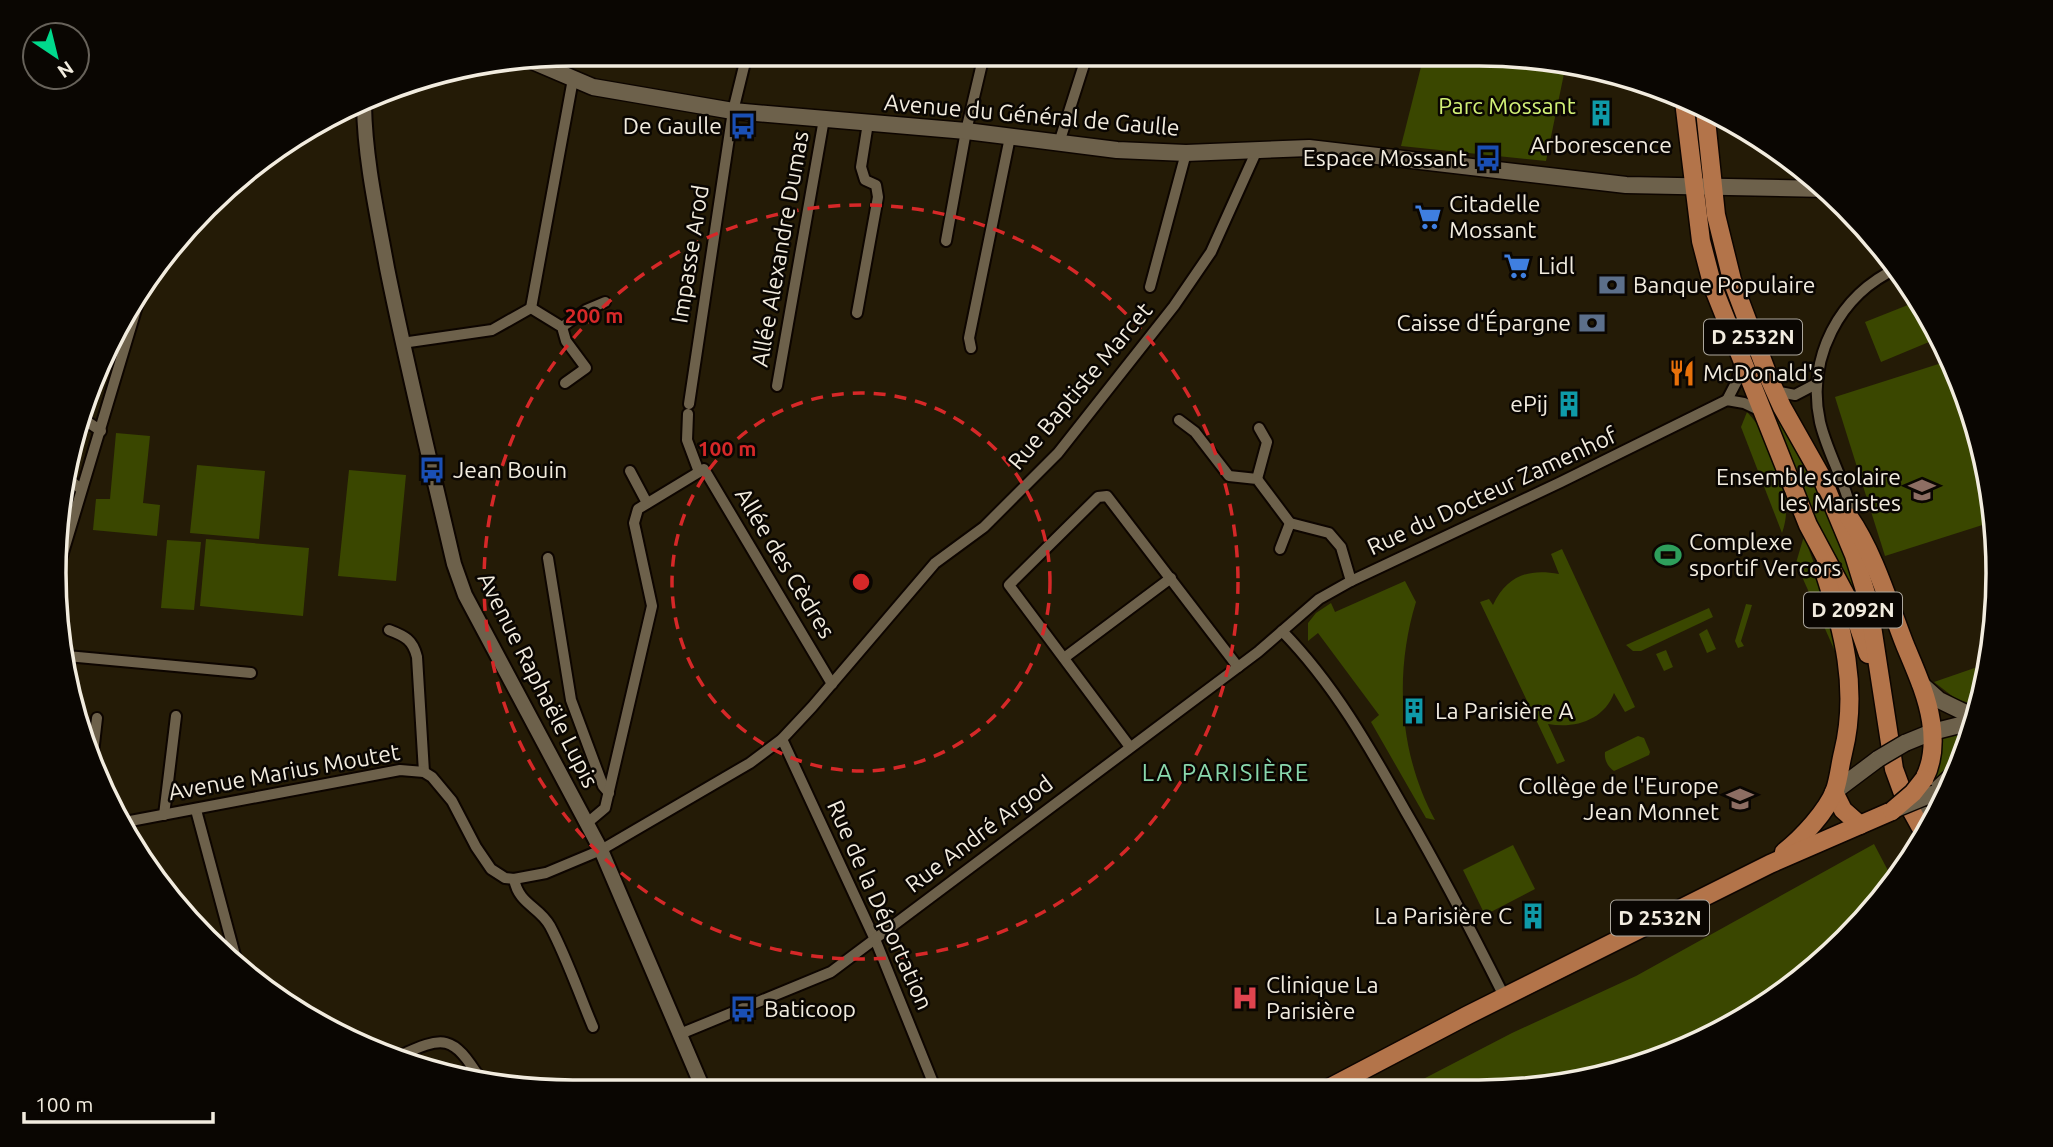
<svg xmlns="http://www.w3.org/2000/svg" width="2053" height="1147" font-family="Ubuntu,sans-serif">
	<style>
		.green { fill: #3a4700 }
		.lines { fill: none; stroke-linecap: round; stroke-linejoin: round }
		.minor-casing { stroke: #0d0500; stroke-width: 14 }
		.tertiary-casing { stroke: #0d0500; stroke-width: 18 }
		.secondary-casing { stroke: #0d0500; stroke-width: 19 }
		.primary-casing { stroke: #0d0500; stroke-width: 21 }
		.minor { stroke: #6d614b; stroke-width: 10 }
		.tertiary { stroke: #6d614b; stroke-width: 14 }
		.secondary { stroke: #6d614b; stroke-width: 16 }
		.primary { stroke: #b3744a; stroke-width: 18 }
		.secondary-bridge-casing { stroke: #0d0500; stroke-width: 19; stroke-linecap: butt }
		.primary-bridge-casing { stroke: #0d0500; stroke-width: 21; stroke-linecap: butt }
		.secondary-bridge { stroke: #6d614b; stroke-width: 16 }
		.primary-bridge { stroke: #b3744a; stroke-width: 18 }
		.ring { fill: none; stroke: #d62828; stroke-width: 3.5; stroke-dasharray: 12 9 }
		.labels { text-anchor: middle; stroke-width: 5; stroke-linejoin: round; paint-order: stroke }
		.shield { fill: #0a0602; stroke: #aca79d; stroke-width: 2 }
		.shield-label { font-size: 21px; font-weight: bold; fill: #f2ecdf }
		.park-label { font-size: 23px; fill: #d3f277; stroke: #0a0602 }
		.street-label { font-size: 23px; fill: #f2ecdf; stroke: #0a0602 }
		.poi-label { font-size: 23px; fill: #f2ecdf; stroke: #0a0602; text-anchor: start }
		.neighbourhood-label { font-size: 24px; letter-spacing: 2px; fill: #89d8ac; stroke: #0a0602 }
		.rim { fill: none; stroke: #f2ecdf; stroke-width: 3.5 }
		.centre { fill: #d62828; stroke: #0a0602; stroke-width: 3.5 }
		.ring-label { font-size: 21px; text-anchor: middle; font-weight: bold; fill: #d62828; stroke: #0a0602; stroke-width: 5; stroke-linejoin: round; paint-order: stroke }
	</style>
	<rect width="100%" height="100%" fill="#241b06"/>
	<g class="green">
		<polygon points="1424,55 1513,55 1566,64 1546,161 1401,146"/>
		<polygon points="1918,301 1941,337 1881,362 1865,322"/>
		<polygon points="1951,360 1981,439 1995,521 1885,556 1835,397"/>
		<polygon points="1764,383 1837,525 1870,631 1814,519 1759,384"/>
		<path d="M1747 412C1773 439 1796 496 1782 533L1741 427Z"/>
		<polygon points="116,433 150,436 143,503 160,505 157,536 93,530 96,499 110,499"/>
		<polygon points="197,465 265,471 259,539 190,533"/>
		<polygon points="349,470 406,475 396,581 338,576"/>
		<polygon points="1804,536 1824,591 1845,674 1796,563"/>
		<polygon points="206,539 309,548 303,616 200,606"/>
		<polygon points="167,540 201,542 194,610 161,608"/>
		<path d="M1562 549 1635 707 1625 712 1614 693C1604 720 1575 729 1548 724L1565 761 1557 764 1480 602 1489 599 1493 605C1507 576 1528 568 1559 574L1551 554Z"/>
		<path d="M1405 581 1416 602C1394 673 1399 754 1435 820L1426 818 1371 722 1379 715 1318 633 1308 641V623L1316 613 1331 603 1335 612Z"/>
		<polygon points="1746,604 1752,605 1741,641 1744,646 1738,648 1735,641"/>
		<polygon points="1709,608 1713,617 1641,651 1633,651 1626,645"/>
		<polygon points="1707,629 1716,649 1707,653 1699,634"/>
		<polygon points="1666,650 1673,667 1664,671 1656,654"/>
		<polygon points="1989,663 1979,706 1956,699 1934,682"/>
		<path d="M1974 727C1968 756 1950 774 1926 790L1941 735Z"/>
		<path d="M1638 736 1644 738 1650 752 1649 755 1614 771C1608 767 1604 760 1605 752Z"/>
		<polygon points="1874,844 1894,882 1870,916 1768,1005 1647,1065 1547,1088 1404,1089 1512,1033 1636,976"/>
		<polygon points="1513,845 1535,889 1485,915 1463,870"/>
	</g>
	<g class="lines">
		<g class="minor-casing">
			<g id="minor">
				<polyline points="1059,143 1087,55"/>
				<polyline points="946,241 966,131 984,55"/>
				<polyline points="1150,287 1186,153"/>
				<polyline points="531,308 573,79"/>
				<polyline points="531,308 562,327 566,341 586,368 565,383"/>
				<polyline points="857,313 878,197 876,185 865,180 861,167 868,123"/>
				<polyline points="562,327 586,310 605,302"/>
				<polyline points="402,343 492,330 531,308"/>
				<polyline points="971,348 969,338 1010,137"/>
				<polyline points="777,386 824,119"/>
				<polyline points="1775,391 1795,395 1816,384"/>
				<polyline points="1727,400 1738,379 1740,360"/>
				<polyline points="689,404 733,111 747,54"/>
				<polyline points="688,414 687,440 699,472"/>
				<polyline points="82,418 101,431"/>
				<polyline points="1179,420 1195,432 1229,476 1257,479 1290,523 1329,533 1341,547 1351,581"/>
				<polyline points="630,471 647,503"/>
				<polyline points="68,479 81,489"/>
				<polyline points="1257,479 1267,442 1259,428"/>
				<path d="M1853 523C1849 487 1828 456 1820 422 1806 359 1839 294 1898 268"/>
				<polyline points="1280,549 1290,523"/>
				<polyline points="548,558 571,700 603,786 609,793"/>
				<polyline points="59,566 144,283"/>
				<path d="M389 630C405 636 413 640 417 657L424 772"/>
				<path d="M1282 631C1334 684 1370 748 1406 812 1441 872 1473 934 1504 996"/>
				<polyline points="67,656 251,673"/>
				<polyline points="1064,658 1171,578"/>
				<polyline points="782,739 877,944 936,1090"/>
				<polyline points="1130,747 1009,585 1098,497 1107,496 1238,667"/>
				<polyline points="92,762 97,718"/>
				<polyline points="196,810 236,959"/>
				<polyline points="164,815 176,716"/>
				<polyline points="125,822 400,770 424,772 432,777 452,801 476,847 491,869 505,878 514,879 546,873 601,850 750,763 782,739 812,707 935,563 984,527 1058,453 1174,306 1211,252 1257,150"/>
				<polyline points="586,824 605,808 652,606 634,523 638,509 704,469 832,684"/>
				<path d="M514 879C519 905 539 906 550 926 567 958 579 994 593 1027"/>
				<polyline points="680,1034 831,972 1258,652 1319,599 1351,581 1561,482 1727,400 1744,403 1763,412"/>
				<path d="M397 1057C445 1035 452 1034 481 1080"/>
				<polyline points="479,1082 489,1078 500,1085"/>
			</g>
		</g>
		<g class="tertiary-casing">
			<path id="tertiary" d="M364 105C365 160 377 213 387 268 407 367 431 465 454 564L465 595 601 850 704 1091"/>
		</g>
		<g class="secondary-casing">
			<g id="secondary">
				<polyline points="532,61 593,87 733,111 966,131 1117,150 1186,153 1309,148 1626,185 1827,189"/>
				<polyline points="1920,683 1939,700 1976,718"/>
				<polyline points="1905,743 1932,732 1976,721"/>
				<polyline points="1834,792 1878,759"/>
				<polyline points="1932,794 1958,770"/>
				<polyline points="1912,813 1922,815 1938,814"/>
			</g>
		</g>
		<g class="primary-casing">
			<g id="primary">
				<polyline points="1684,101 1701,241 1713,287 1808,525 1852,607 1868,654"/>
				<polyline points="1705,110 1716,215 1732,280 1769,378 1782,407 1821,476 1854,555 1868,600 1894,769 1905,799 1926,837"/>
				<path d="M1849 517C1874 553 1889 604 1905 645 1915 669 1927 695 1931 721 1934 740 1933 762 1924 779"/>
				<polyline points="1834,792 1843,810 1860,825"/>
				<path d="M1784 852C1802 838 1827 811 1835 790 1839 778 1840 765 1843 753 1859 689 1843 629 1823 568"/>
				<polyline points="1327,1089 1468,1015 1770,864 1892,811"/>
			</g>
		</g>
		<use href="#minor" class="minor"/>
		<use href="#tertiary" class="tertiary"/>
		<use href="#secondary" class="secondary"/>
		<use href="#primary" class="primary"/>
		<g class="secondary-bridge-casing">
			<g id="secondary-bridge">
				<polyline points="1878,759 1905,743"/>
				<polyline points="1898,808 1932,794"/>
			</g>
		</g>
		<g class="primary-bridge-casing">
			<polyline id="primary-bridge" points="1892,811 1913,793 1924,779"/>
		</g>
		<use href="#secondary-bridge" class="secondary-bridge"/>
		<use href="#primary-bridge" class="primary-bridge"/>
	</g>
	<g class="ring">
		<circle cx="861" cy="582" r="189"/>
		<circle cx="861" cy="582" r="377"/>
	</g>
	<defs>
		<g id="building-bare" transform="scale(2.1)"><path d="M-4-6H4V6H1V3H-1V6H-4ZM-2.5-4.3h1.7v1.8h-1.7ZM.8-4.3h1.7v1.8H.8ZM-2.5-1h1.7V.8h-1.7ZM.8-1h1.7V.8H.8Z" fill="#0f9aa8" stroke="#0a0602" stroke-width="2.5" paint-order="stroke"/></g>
		<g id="bus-bare" transform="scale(2.1)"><path d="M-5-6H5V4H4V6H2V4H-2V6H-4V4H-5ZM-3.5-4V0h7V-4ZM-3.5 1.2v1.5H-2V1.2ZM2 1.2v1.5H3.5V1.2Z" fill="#1a4fb4" stroke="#0a0602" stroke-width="2.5" paint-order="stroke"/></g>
		<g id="supermarket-bare" transform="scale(2.1)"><path d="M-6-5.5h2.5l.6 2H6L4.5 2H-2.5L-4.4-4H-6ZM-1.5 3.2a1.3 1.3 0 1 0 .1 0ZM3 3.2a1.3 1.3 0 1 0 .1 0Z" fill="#3f7fe0" stroke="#0a0602" stroke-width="2.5" paint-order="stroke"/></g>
		<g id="bank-bare" transform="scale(2.1)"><path d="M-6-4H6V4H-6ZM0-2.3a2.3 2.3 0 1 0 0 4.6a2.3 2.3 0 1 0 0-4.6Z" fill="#5c6f8a" stroke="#0a0602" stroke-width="2.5" paint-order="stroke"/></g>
		<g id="restaurant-bare" transform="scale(2.1)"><path d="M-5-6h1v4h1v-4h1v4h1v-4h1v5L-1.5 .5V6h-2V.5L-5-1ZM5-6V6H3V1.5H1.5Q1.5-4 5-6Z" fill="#e8710a" stroke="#0a0602" stroke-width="2.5" paint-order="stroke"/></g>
		<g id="school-bare" transform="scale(2.1)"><path d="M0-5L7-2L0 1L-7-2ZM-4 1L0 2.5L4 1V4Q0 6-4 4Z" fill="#8d6e63" stroke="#0a0602" stroke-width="2.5" paint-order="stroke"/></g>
		<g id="stadium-bare" transform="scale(2.1)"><path d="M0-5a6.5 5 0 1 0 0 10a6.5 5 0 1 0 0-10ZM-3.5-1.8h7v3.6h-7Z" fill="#2e9e5b" stroke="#0a0602" stroke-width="2.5" paint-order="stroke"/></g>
		<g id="hospital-bare" transform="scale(2.1)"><path d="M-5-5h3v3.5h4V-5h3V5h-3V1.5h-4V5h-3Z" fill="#e0444e" stroke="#0a0602" stroke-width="2.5" paint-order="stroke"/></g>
	</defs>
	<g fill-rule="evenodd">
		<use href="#building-bare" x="1601" y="113"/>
		<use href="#bus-bare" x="743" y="126"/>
		<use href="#bus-bare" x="1488" y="158"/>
		<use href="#supermarket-bare" x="1428" y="217"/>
		<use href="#supermarket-bare" x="1517" y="266"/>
		<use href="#bank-bare" x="1612" y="285"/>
		<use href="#bank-bare" x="1592" y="323"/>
		<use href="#restaurant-bare" x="1682" y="373"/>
		<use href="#building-bare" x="1569" y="404"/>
		<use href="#bus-bare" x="432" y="470"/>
		<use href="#school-bare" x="1922" y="490"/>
		<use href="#stadium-bare" x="1668" y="555"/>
		<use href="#building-bare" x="1414" y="711"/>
		<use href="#school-bare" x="1740" y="799"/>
		<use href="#building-bare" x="1533" y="916"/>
		<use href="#hospital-bare" x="1245" y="998"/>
		<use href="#bus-bare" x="743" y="1009"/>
	</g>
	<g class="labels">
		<g class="shield">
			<rect x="1704" y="319.5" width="98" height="35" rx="5"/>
			<rect x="1804" y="592.5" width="98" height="35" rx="5"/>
			<rect x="1611" y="900.5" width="98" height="35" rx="5"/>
		</g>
		<g class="shield-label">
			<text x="1753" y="344">D 2532N</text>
			<text x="1853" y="617">D 2092N</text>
			<text x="1660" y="925">D 2532N</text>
		</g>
		<g class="park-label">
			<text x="1507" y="114">Parc Mossant</text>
		</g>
		<g class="street-label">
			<text transform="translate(1032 115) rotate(5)" y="8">Avenue du Général de Gaulle</text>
			<text transform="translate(780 249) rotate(-80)" y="8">Allée Alexandre Dumas</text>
			<text transform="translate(690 254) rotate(-81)" y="8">Impasse Arod</text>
			<text transform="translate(1080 386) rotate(-50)" y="8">Rue Baptiste Marcet</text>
			<text transform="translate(1492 491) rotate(-25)" y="8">Rue du Docteur Zamenhof</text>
			<text transform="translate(785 563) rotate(59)" y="8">Allée des Cèdres</text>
			<text transform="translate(538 680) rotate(63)" y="8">Avenue Raphaële Lupis</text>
			<text transform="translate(284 772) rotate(-10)" y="8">Avenue Marius Moutet</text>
			<text transform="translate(979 834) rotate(-37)" y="8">Rue André Argod</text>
			<text transform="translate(880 905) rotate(66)" y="8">Rue de la Déportation</text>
		</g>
		<g class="poi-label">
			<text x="722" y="134" text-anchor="end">De Gaulle</text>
			<text x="1601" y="153" text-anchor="middle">Arborescence</text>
			<text x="1467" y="166" text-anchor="end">Espace Mossant</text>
			<text x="1449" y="212">Citadelle<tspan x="1449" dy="26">Mossant</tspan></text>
			<text x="1538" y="274">Lidl</text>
			<text x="1633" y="293">Banque Populaire</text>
			<text x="1571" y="331" text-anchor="end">Caisse d'Épargne</text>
			<text x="1703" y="381">McDonald's</text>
			<text x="1548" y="412" text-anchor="end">ePij</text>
			<text x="453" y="478">Jean Bouin</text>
			<text x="1901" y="485" text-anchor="end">Ensemble scolaire<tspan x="1901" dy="26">les Maristes</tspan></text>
			<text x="1689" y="550">Complexe<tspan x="1689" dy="26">sportif Vercors</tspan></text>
			<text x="1435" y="719">La Parisière A</text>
			<text x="1719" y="794" text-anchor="end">Collège de l'Europe<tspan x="1719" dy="26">Jean Monnet</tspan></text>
			<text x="1512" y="924" text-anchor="end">La Parisière C</text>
			<text x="1266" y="993">Clinique La<tspan x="1266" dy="26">Parisière</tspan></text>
			<text x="764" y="1017">Baticoop</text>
		</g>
		<g class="neighbourhood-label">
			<text x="1226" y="781">LA PARISIÈRE</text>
		</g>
	</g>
	<path d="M0 0H2053V1147H0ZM573 66H1479A507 507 0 0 1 1986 573V573A507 507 0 0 1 1479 1080H573A507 507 0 0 1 66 573V573A507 507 0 0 1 573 66Z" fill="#0a0602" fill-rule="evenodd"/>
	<path class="rim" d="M573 66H1479A507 507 0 0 1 1986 573V573A507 507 0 0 1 1479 1080H573A507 507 0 0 1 66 573V573A507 507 0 0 1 573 66Z"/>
	<circle cx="861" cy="582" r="10" class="centre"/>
	<g class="ring-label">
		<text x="594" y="323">200 m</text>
		<text x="727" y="456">100 m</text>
	</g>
	<g transform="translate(56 56) rotate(145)"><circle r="33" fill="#0a0602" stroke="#67625a" stroke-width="2"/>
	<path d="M0-5L12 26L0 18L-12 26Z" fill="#00d98c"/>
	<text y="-10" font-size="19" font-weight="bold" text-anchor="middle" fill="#f2ecdf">N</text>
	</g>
	<path d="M24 1112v10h189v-10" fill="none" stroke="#f2ecdf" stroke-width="3.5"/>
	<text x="35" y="1112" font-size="21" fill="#f2ecdf" stroke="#0a0602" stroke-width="5" paint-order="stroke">100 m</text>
</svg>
